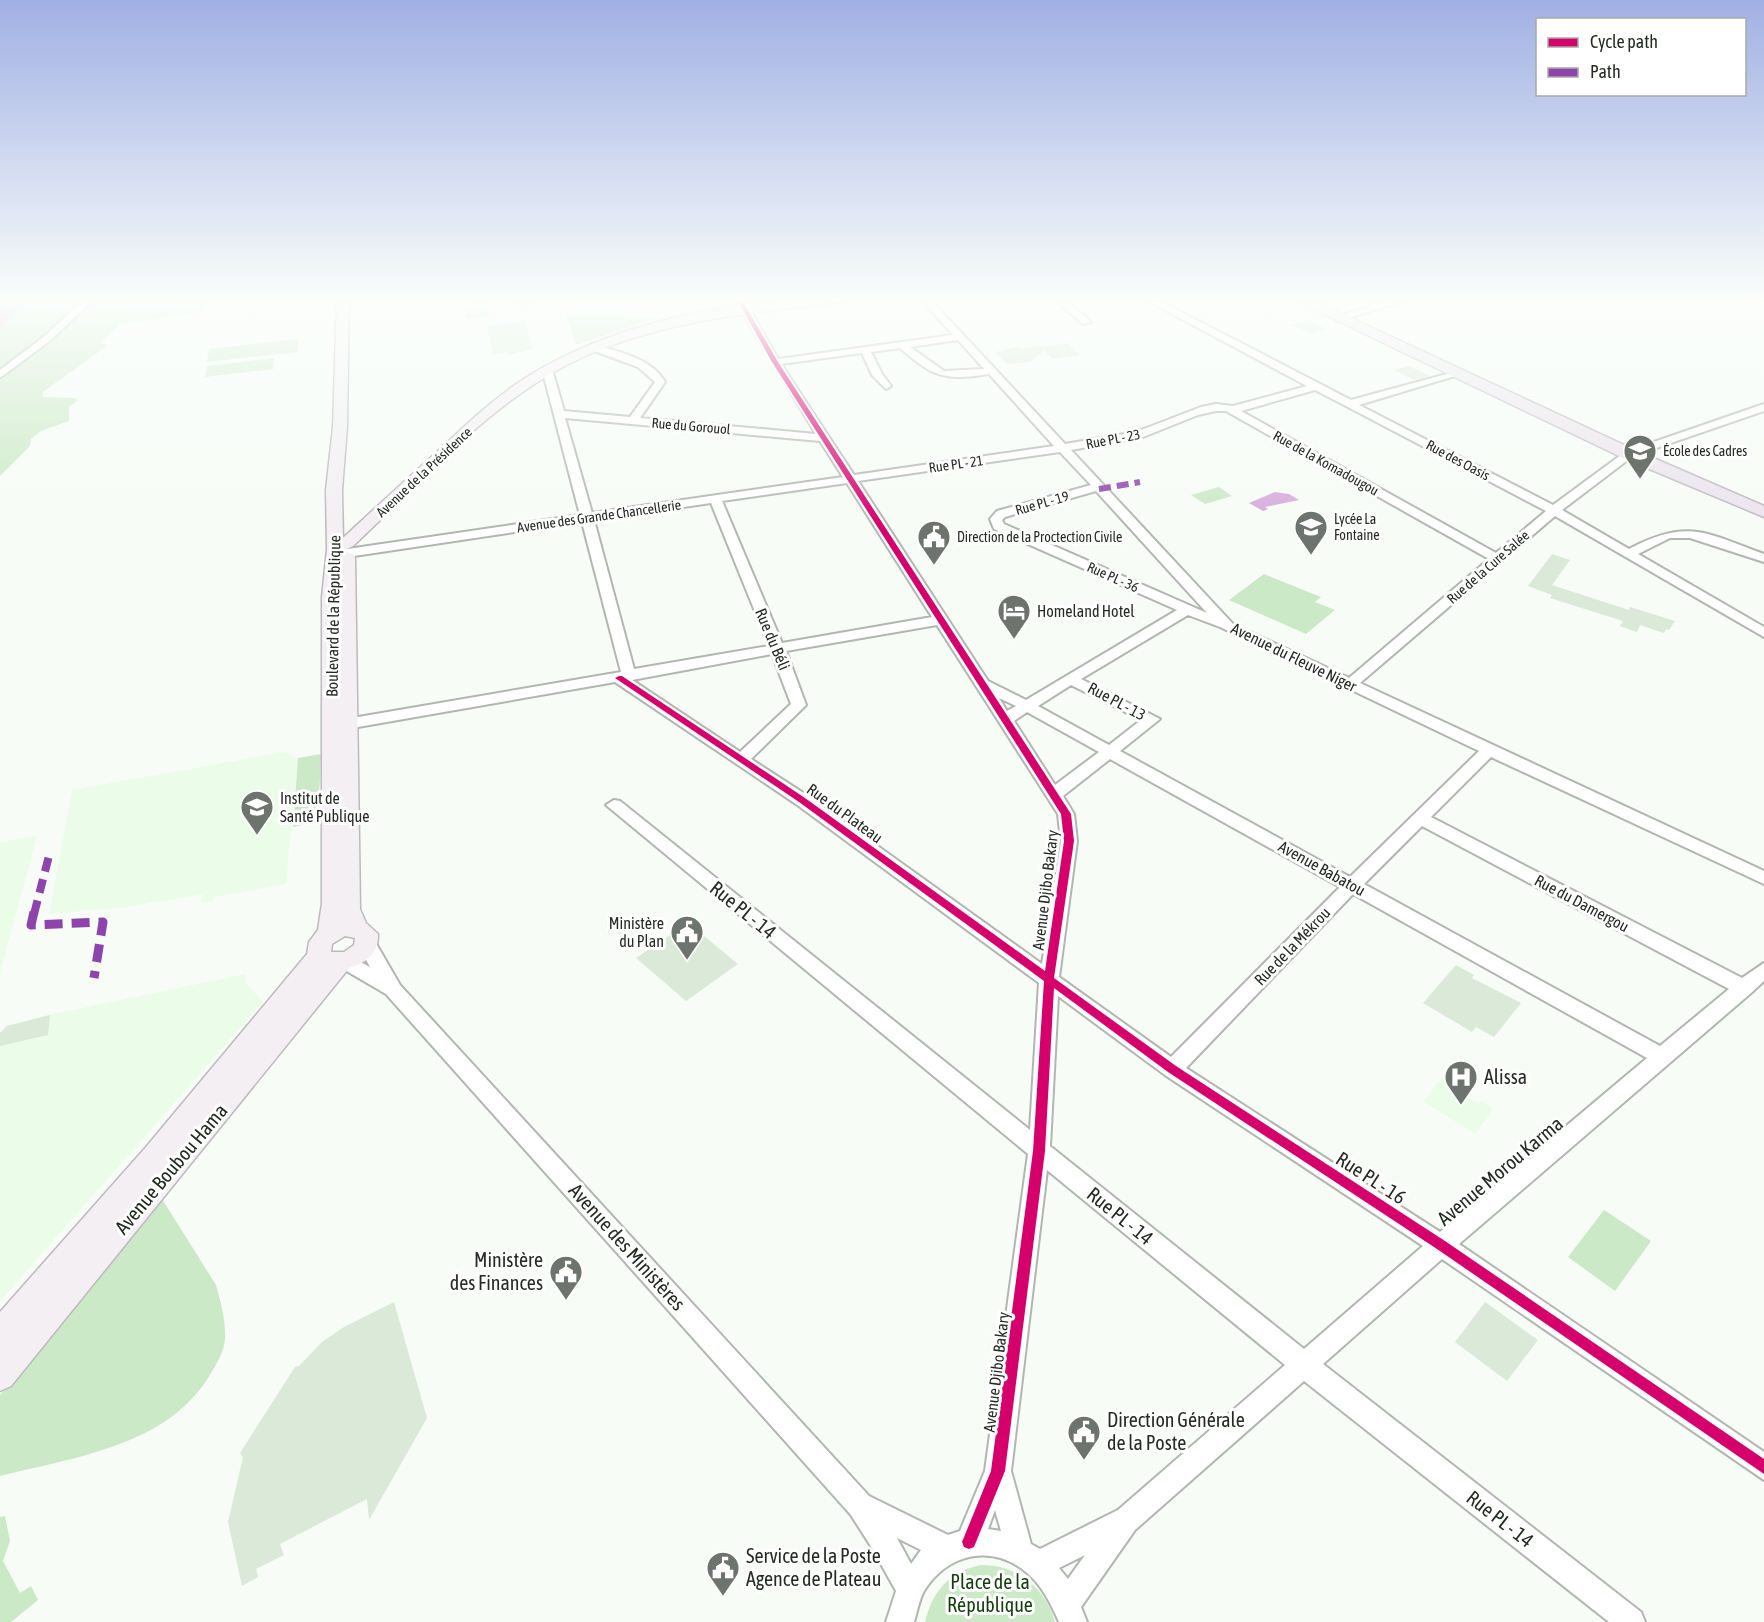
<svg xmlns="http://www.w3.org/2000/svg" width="1764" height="1622" font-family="'Asap Condensed',sans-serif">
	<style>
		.built { fill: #ebfde8 }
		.green { fill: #cbe9c6 }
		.water { fill: #d5abdb }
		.building { fill: #dae9d8 }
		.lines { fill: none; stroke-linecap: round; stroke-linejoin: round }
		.minor-casing { stroke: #b1b7b0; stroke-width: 4 }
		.major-casing { stroke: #beb9bf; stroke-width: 3 }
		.highway-casing { stroke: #beb9bf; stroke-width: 3 }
		.minor { fill: #fefffe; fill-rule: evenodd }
		.major { fill: #f3eff3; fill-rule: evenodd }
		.highway { fill: #ebe4ed; fill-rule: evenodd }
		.quiet-far2 { stroke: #8e44ad; stroke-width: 6; stroke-dasharray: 12 6; stroke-linecap: butt }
		.quiet-far1 { stroke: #8e44ad; stroke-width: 8; stroke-dasharray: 14 8; stroke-linecap: butt }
		.quiet { stroke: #8e44ad; stroke-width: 9; stroke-dasharray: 18 9; stroke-linecap: butt }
		.cycleway-casing { stroke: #fff; stroke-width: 4 }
		.cycleway { fill: #d6006c; fill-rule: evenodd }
		.labels { text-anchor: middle; stroke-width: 6; stroke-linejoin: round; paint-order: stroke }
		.far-street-label { font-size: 14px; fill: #232b22; stroke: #fff }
		.far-poi-label { font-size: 14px; fill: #232b22; stroke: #fff; text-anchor: start }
		.poi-label { font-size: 16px; fill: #232b22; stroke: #fff; text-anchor: start }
		.street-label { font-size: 16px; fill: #232b22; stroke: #fff }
		.near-street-label { font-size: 20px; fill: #232b22; stroke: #fff }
		.near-poi-label { font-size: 20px; fill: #232b22; stroke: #fff; text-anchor: start }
		.near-park-label { font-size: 20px; fill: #133e0c; stroke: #fff }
	</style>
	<rect width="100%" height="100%" fill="#f7fcf7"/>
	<g class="built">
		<polygon points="284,752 298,758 286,884 214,897 213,901 201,903 203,894 127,907 49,914 72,790"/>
		<polygon points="37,836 0,973 0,842"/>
		<polygon points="245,974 246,983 263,1002 0,1301 0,1033 7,1026 44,1016"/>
		<polygon points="1442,1077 1467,1093 1466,1096 1479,1104 1482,1101 1493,1108 1476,1134 1424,1102"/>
	</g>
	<g class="green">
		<polygon points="27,298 85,298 35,345 0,370 0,328"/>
		<polygon points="96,298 208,298 201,312 120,324 100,343 108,345 43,392 43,397 76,398 77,401 69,407 69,421 41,431 31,439 30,446 0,476 0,381 72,322"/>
		<polygon points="566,315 654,318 655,319 576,345"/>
		<polygon points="298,339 298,352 207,362 209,349"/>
		<polygon points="274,358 273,369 205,377 207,366"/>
		<polygon points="1219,487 1232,496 1205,504 1191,495"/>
		<polygon points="1264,574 1321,597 1315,602 1335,610 1306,634 1229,600"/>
		<polygon points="321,754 318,822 293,827 298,758"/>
		<path d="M162 1199 216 1285C221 1303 226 1321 225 1339 224 1352 217 1363 211 1373 169 1446 75 1457 0 1476V1395Z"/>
		<polygon points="1604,1210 1651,1241 1615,1291 1568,1257"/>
		<polygon points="5,1516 10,1541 3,1561 20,1593 31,1586 38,1600 11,1622 0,1622 0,1517"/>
		<path d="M981 1565C1017 1565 1045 1587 1055 1622H925C932 1591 950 1571 981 1565Z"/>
	</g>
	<g class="water">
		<polygon points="0,298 27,298 0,328"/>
		<polygon points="1275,492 1289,494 1299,500 1265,507 1268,509 1263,511 1249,503"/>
	</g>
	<g class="building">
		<polygon points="484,301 489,318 466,319 464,310 472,309 470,304 473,302"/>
		<polygon points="1307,320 1327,329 1311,334 1291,325"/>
		<polygon points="525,321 533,349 508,355 507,352 493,354 487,326"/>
		<polygon points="1067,343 1080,355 1053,359 1044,350 1030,362 1007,364 995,352 1016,347 1022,349"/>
		<polygon points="1409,366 1430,376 1415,380 1393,370"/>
		<polygon points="1552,554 1570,560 1552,585 1629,610 1630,607 1675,621 1669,630 1666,629 1664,633 1640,625 1637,632 1620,626 1623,621 1550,598 1552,595 1528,586"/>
		<polygon points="688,923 738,964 686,1001 636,958"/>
		<polygon points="1456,965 1474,975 1472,978 1521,1003 1494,1037 1476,1027 1472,1032 1423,1003"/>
		<polygon points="50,1015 48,1035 0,1046 0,1033 7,1026"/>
		<polygon points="394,1302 427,1418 369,1520 367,1499 280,1544 284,1555 256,1569 258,1577 242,1586 228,1522 243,1457 240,1453 295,1367 299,1366 322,1342 344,1327"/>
		<polygon points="1485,1302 1538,1340 1507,1381 1455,1342"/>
	</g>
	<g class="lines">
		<g class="minor-casing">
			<g id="minor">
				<polygon points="85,298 95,298 52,339 0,378 0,370 46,335"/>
				<polygon points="511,298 525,298 529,301 524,304"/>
				<path d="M734 298H743L778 359 953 335 920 298H929L1065 444 1136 432 1201 407 1216 404 1233 406 1307 386 1142 298H1154L1351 400 1458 371V375L1359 405 1553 505 1625 452 1764 404V411L1633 456 1562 510 1629 549C1688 518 1706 533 1764 554V562L1690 538H1670L1638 554 1764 627V637L1555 516 1360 683 1764 871V884L1491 757 1431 817 1742 978 1764 963V981L1751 993 1459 1244 1764 1452V1480L1442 1259 1323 1364 1641 1612 1645 1622H1609L1304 1381 1135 1530 1081 1607 1087 1622H1059C1051 1604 1042 1585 1026 1572 991 1543 947 1554 924 1591 919 1600 917 1612 914 1622H886L896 1591 872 1548 851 1515 386 994 338 966 336 961 338 956 345 954 370 967 358 945 360 940H374L400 985 869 1496 948 1535 960 1531 985 1471 1028 1154 606 805 614 800 620 801 1030 1130 1039 983 796 804 615 682 335 731 327 726 335 721 621 672 582 522 334 559 328 555 334 551 580 515 542 369 547 366 552 369 564 411 630 417 655 382 638 367 589 349 587 347 592 344C616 351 652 358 665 382L640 418 816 434ZM958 340 984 369 944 371 910 347ZM900 348C933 377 945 381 989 374L1054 446 854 475 781 364 862 353 872 375 886 389 891 386 882 374 871 352ZM1315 390 1346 406 1546 511 1496 553 1241 411ZM1216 411H1226L1489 559 1349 678 1233 624 1071 450 1143 437 1198 415ZM565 418 820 441 843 477 592 513ZM1060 452 1091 485 997 511 990 519 994 529 1177 610 1026 700 988 681 858 481ZM847 483 932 617 782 643 722 501ZM1096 491 1207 613 1004 524 1002 520 1005 517ZM711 503 769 646 634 669 594 520ZM1188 615 1220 627 1479 751 1350 877 1120 751 1160 719 1081 679ZM937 625 1058 814 1061 841 1042 964 808 796 751 759 806 705 786 651ZM772 654 791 704 740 752 632 680ZM1071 685 1141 720 1109 745 1038 706ZM999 698 1016 706 1007 711ZM1027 712 1099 752 1055 785 1014 721ZM1110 759 1340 887 1171 1057 1059 977 1077 841 1074 814 1063 796ZM1422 826 1729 989 1660 1046 1364 884ZM1353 894 1647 1058 1440 1232 1186 1068ZM1058 996 1165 1075 1423 1246 1304 1349 1050 1146ZM1047 1170 1285 1365 1118 1510 1040 1549 1031 1544 1011 1471ZM995 1510 1001 1531 988 1529ZM897 1538 921 1550 911 1564ZM1085 1555 1068 1579 1059 1568Z"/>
				<polygon points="1053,298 1063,298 1091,322 1083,324"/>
				<polygon points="1398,298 1414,298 1338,321 1333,318"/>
			</g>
		</g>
		<g class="major-casing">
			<path id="major" d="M337 298H349L347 427 342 490 343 538C375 508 407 479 440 449 468 423 495 397 527 377 620 319 743 298 851 298L845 302C740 314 627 323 536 383 469 426 411 492 353 546L343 551 353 554 355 557 360 909 366 923 378 934C379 953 366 963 349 968L11 1386 0 1391V1312L146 1147 307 954 309 942 318 930 322 903V597L327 549 326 490 333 427ZM345 936 355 938 354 945 344 952H331L332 944Z"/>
		</g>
		<g class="highway-casing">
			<polygon id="highway" points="1290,298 1308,298 1635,450 1764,506 1764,517 1623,458"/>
		</g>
		<use href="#minor" class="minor"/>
		<use href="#major" class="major"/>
		<use href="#highway" class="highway"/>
		<polyline class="quiet-far2" points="1099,489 1140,482"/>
		<polyline class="quiet-far1" points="34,914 50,852"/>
		<polyline class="quiet" points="34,912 31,925 103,922 94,978"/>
		<g class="cycleway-casing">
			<polygon id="cycleway" points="736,298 741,298 778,362 1071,814 1074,841 1054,978 1176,1066 1445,1241 1764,1459 1764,1474 1437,1249 1168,1072 1054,988 1045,1151 1005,1471 974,1547 969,1549 964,1547 962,1542 991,1471 1033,1151 1044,981 799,802 615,678 619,676 622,676 805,798 1045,971 1064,841 1061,814 772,362"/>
		</g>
		<use href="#cycleway" class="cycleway"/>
	</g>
	<linearGradient id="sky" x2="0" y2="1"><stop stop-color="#a0b0e3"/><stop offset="0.57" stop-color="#fbfefb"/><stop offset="1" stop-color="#fbfefb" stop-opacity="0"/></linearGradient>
	<rect width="1764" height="526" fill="url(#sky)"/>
	<defs>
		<g id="university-pin" transform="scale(1.725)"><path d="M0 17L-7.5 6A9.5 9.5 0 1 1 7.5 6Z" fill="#6d746d" stroke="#fff"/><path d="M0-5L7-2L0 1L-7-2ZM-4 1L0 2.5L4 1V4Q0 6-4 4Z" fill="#fff"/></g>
		<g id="school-pin" transform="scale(1.725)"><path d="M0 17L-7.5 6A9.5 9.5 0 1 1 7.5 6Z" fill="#6d746d" stroke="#fff"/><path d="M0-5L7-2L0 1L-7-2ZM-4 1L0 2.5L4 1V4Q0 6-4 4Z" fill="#fff"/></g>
		<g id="civic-pin" transform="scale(1.725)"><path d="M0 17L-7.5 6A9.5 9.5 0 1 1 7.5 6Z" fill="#6d746d" stroke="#fff"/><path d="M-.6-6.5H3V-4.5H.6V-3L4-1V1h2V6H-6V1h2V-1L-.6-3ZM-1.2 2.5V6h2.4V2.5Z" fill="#fff"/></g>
		<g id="hotel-pin" transform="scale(1.725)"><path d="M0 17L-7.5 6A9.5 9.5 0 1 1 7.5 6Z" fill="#6d746d" stroke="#fff"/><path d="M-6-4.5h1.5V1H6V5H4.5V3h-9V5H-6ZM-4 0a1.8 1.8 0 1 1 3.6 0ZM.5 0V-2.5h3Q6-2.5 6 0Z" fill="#fff"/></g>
		<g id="hospital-pin" transform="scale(1.725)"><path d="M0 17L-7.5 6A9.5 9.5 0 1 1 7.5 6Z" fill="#6d746d" stroke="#fff"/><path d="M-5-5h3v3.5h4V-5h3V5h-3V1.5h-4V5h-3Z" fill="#fff"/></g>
	</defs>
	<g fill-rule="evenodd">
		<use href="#university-pin" x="1640" y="451"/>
		<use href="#school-pin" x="1311" y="527"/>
		<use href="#civic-pin" x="934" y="537"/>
		<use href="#hotel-pin" x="1014" y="611"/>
		<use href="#university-pin" x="257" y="807"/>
		<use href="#civic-pin" x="687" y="932"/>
		<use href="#hospital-pin" x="1461" y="1077"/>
		<use href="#civic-pin" x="566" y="1272"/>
		<use href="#civic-pin" x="1084" y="1432"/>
		<use href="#civic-pin" x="723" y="1568"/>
	</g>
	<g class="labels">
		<g class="far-street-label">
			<text transform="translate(691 426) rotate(5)" y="5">Rue du Gorouol</text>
			<text transform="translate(1113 439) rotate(-11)" y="5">Rue PL - 23</text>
			<text transform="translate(1458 460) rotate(28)" y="5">Rue des Oasis</text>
			<text transform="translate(1326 463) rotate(29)" y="5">Rue de la Komadougou</text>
			<text transform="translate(956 464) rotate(-8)" y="5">Rue PL - 21</text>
			<text transform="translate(424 472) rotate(-43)" y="5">Avenue de la Présidence</text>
			<text transform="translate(1042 503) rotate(-16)" y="5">Rue PL - 19</text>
			<text transform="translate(599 516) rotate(-8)" y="5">Avenue des Grande Chancellerie</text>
			<text transform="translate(1488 567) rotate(-41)" y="5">Rue de la Cure Salée</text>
			<text transform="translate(1113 577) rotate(24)" y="5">Rue PL - 36</text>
		</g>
		<g class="far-poi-label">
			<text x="1663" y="456">École des Cadres</text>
			<text x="1334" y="524">Lycée La<tspan x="1334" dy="16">Fontaine</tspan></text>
			<text x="957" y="542">Direction de la Proctection Civile</text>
		</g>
		<g class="poi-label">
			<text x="1037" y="617">Homeland Hotel</text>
			<text x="280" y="804">Institut de<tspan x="280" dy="18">Santé Publique</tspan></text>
			<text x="664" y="929" text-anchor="end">Ministère<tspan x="664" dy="18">du Plan</tspan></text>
		</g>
		<g class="street-label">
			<text transform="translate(333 616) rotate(-89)" y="6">Boulevard de la République</text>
			<text transform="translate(773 639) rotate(67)" y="6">Rue du Béli</text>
			<text transform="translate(1294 657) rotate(26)" y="6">Avenue du Fleuve Niger</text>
			<text transform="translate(1117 701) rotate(28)" y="6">Rue PL - 13</text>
			<text transform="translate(845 813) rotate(36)" y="6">Rue du Plateau</text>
			<text transform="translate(1322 868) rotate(29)" y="6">Avenue Babatou</text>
			<text transform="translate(1045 890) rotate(-83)" y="6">Avenue Djibo Bakary</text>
			<text transform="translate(1582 903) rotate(28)" y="6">Rue du Damergou</text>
			<text transform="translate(1292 946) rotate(-46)" y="6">Rue de la Mékrou</text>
			<text transform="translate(996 1372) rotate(-83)" y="6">Avenue Djibo Bakary</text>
		</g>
		<g class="near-street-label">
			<text transform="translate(743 910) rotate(39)" y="7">Rue PL - 14</text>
			<text transform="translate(171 1169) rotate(-50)" y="7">Avenue Boubou Hama</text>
			<text transform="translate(1500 1171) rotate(-40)" y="7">Avenue Morou Karma</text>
			<text transform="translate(1371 1178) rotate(33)" y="7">Rue PL - 16</text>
			<text transform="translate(1120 1216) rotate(39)" y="7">Rue PL - 14</text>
			<text transform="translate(627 1247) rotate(48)" y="7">Avenue des Ministères</text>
			<text transform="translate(1500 1519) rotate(38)" y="7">Rue PL - 14</text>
		</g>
		<g class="near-poi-label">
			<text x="1484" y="1084">Alissa</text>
			<text x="543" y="1267" text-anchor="end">Ministère<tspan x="543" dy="23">des Finances</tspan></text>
			<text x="1107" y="1427">Direction Générale<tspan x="1107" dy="23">de la Poste</tspan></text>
			<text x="746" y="1563">Service de la Poste<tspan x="746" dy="23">Agence de Plateau</tspan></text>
		</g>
		<g class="near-park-label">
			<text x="990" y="1589">Place de la<tspan x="990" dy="23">République</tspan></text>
		</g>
	</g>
	<rect x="1536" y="18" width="210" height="78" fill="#ffffff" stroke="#a7aaa7" stroke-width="1.5"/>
	<rect x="1548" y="38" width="30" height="9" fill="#d6006c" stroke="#a7aaa7" stroke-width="1.5"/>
	<text x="1590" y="48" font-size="18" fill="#232b22">Cycle path</text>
	<rect x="1548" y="68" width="30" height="9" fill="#8e44ad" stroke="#a7aaa7" stroke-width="1.5"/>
	<text x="1590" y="78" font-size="18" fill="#232b22">Path</text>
</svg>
